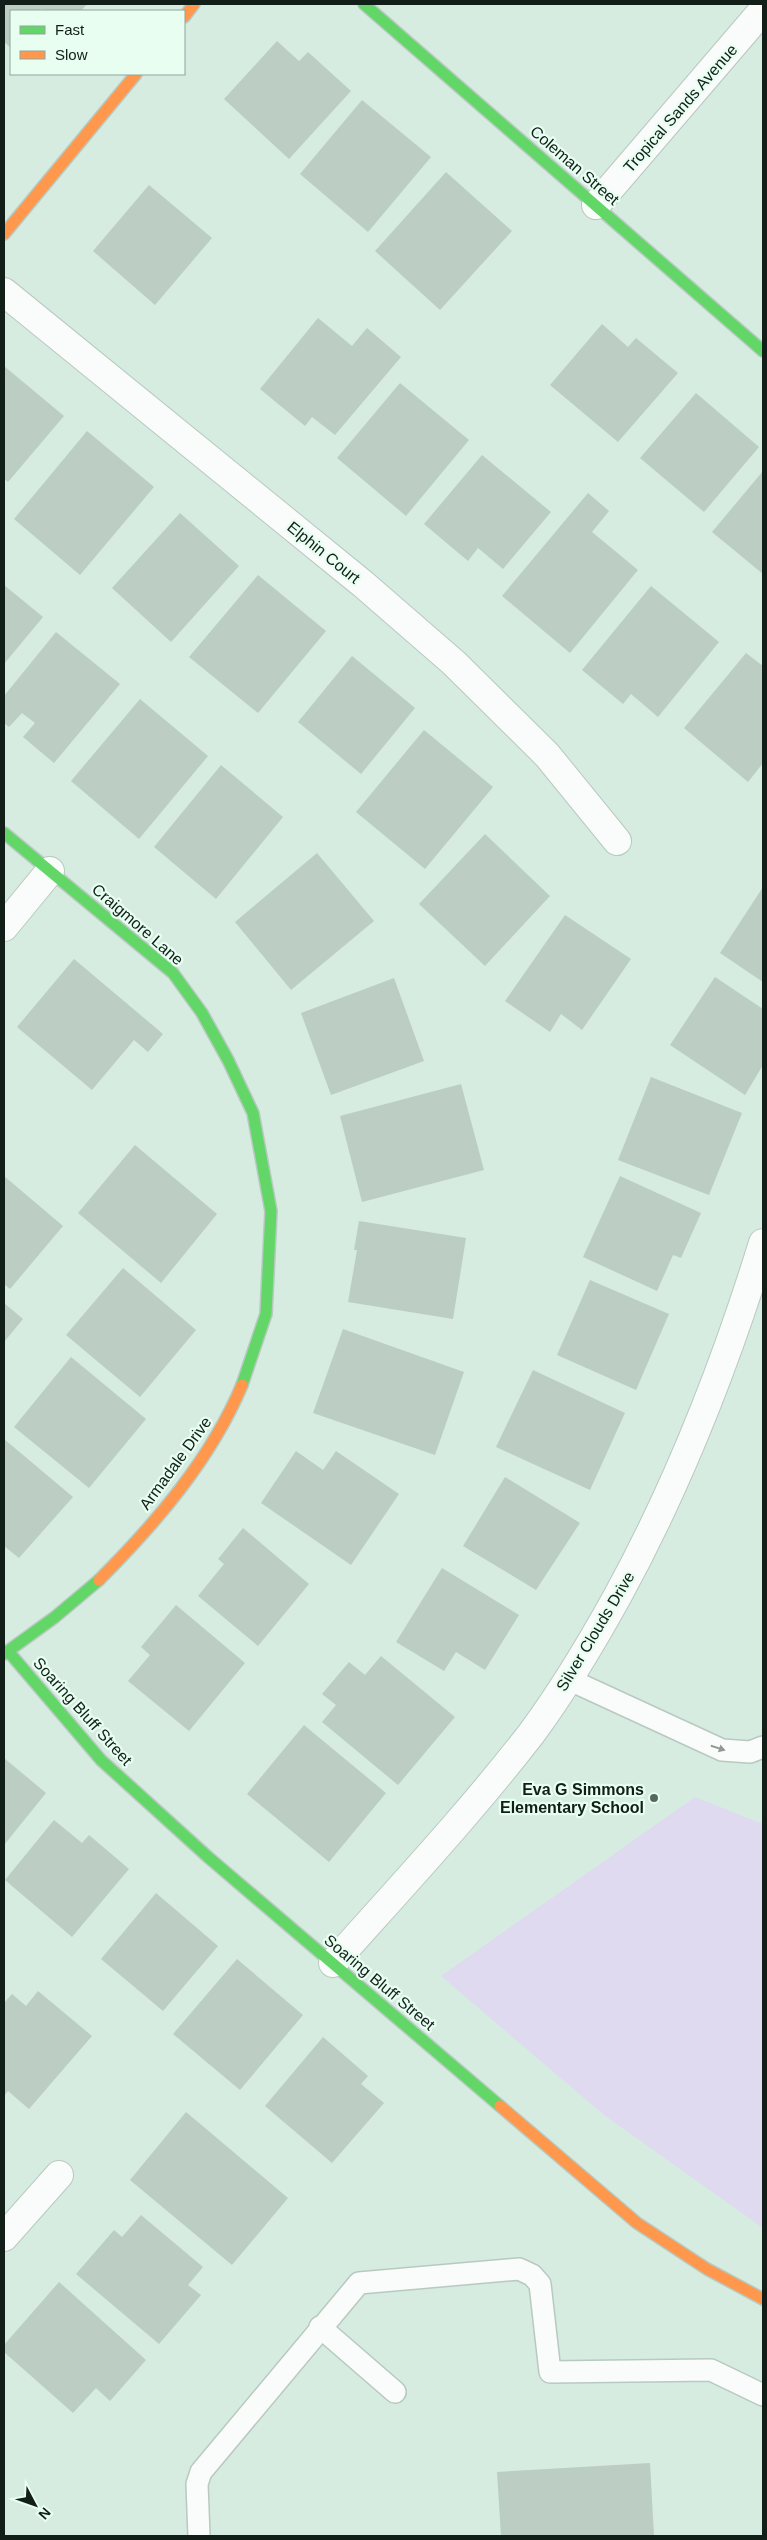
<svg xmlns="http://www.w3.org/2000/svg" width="767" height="2540" font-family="Arial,sans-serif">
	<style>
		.green { fill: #dfdaef }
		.building { fill: #bccdc4 }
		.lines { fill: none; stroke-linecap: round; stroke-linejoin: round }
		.lane-casing { stroke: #b8c9c0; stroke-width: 24 }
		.street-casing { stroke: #b8c9c0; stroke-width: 30 }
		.fast-casing { stroke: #b8c9c0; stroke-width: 14 }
		.slow-casing { stroke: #b8c9c0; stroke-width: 14 }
		.lane { stroke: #f9fcfa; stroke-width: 21 }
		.street { stroke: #f9fcfa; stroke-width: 28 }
		.fast { stroke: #63d668; stroke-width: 11 }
		.slow { stroke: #ff974d; stroke-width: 11 }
		.oneway { fill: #919994 }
		.poi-dot { fill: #56675e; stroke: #e7fef1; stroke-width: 2 }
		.labels { text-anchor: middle; stroke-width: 4.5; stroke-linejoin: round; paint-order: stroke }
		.street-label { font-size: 16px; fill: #111f18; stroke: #e7fef1 }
		.poi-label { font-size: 16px; font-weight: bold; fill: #111f18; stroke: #e7fef1; text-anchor: end }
	</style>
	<rect width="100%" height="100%" fill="#d6ece1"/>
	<polygon class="green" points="695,1797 763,1824 763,2228 604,2115 441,1976"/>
	<g class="building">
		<polygon points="4,4 87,4 81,11 45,11 42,9 40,11 11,11 10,47 4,42"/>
		<polygon points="277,41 299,61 308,52 351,91 289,159 224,99"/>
		<polygon points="362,100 431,157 368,232 300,174"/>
		<polygon points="446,172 512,231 440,310 375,251"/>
		<polygon points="149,185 212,238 155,305 93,251"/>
		<polygon points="318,318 352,346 367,328 401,357 335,435 312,417 305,426 260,389"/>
		<polygon points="602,324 628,347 636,338 678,373 618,442 550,385"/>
		<polygon points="4,366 64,416 8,482 4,479"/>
		<polygon points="400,383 469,440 406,516 337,458"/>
		<polygon points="696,393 759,447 704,512 640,458"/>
		<polygon points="87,431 154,487 80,575 14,519"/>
		<polygon points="482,455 551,512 503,569 478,548 468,561 424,524"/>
		<polygon points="763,471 763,574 712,532"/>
		<polygon points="588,493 609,511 592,532 638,570 570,653 502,596"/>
		<polygon points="180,513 239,566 171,642 112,588"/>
		<polygon points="258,575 326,631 258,713 189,657"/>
		<polygon points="4,585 43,617 4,664"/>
		<polygon points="651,586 719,642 658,717 631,694 623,704 582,670"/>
		<polygon points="56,632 120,684 54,763 23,737 35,723 22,713 9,727 4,723 4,696"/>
		<polygon points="746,653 763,666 763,763 748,782 684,728"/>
		<polygon points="352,656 415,708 361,774 298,722"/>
		<polygon points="140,699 208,756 139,839 71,781"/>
		<polygon points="424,730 493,787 425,869 356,812"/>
		<polygon points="221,765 283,817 216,899 154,847"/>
		<polygon points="485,834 550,896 485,966 419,904"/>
		<polygon points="317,853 374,921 291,990 235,922"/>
		<polygon points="763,887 763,982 720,953"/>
		<polygon points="565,915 631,959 582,1030 561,1014 550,1032 505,1001"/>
		<polygon points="74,959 163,1034 148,1052 134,1040 92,1090 17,1027"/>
		<polygon points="715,977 763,1009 763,1065 745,1095 670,1045"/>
		<polygon points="394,978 424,1061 331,1095 301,1013"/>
		<polygon points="651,1077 742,1113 709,1195 618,1160"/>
		<polygon points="461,1084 484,1170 362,1202 340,1116"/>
		<polygon points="135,1145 217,1214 161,1283 78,1213"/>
		<polygon points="4,1176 63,1226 10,1289 4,1284"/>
		<polygon points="620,1176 701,1213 681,1258 673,1255 657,1291 583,1257"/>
		<polygon points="359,1221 466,1238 453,1319 348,1302 357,1250 354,1250"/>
		<polygon points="123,1268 196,1330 140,1397 66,1335"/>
		<polygon points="590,1280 669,1314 636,1390 557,1355"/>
		<polygon points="4,1303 23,1319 4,1342"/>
		<polygon points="343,1329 464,1372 435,1455 313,1413"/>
		<polygon points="71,1357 146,1419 89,1488 14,1427"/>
		<polygon points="533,1370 625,1413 590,1490 496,1447"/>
		<polygon points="4,1439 73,1497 19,1558 4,1546"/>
		<polygon points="296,1451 323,1470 336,1451 399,1494 351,1565 261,1503"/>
		<polygon points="505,1477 580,1523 536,1590 463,1546"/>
		<polygon points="243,1528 309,1584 258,1646 198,1596 224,1564 218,1559"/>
		<polygon points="442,1568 519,1615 485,1670 456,1652 444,1671 396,1642"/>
		<polygon points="176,1605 245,1663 189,1731 128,1681 150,1655 141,1647"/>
		<polygon points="381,1656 455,1717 398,1785 322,1722 336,1705 322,1694 349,1662 365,1675"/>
		<polygon points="304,1725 386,1793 329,1862 247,1794"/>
		<polygon points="4,1758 46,1793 4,1845"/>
		<polygon points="54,1820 82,1843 89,1835 129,1869 72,1937 5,1880"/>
		<polygon points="156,1893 218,1946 163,2011 101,1959"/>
		<polygon points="237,1959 303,2015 240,2090 173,2034"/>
		<polygon points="38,1991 92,2036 29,2109 8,2091 4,2096 4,2003 12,1994 26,2006"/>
		<polygon points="323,2037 368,2076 361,2084 384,2103 332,2163 265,2106"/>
		<polygon points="186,2112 288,2198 232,2265 130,2180"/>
		<polygon points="141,2215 203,2267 188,2285 201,2295 159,2344 76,2274 114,2230 122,2237"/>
		<polygon points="59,2282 146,2360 110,2401 96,2388 73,2413 4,2352 4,2345"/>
		<polygon points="650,2463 654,2536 501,2536 497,2472"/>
	</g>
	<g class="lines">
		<g class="lane-casing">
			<g id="lane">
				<polyline points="568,1679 722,1750 750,1752 763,1747"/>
				<polyline points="320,2327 395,2392"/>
				<polyline points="199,2536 197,2484 201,2472 359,2283 519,2269 532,2275 540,2284 550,2372 711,2370 763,2395"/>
			</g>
		</g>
		<g class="street-casing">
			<g id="street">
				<polyline points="596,205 763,10"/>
				<polyline points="4,292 363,584 454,663 547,755 617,841"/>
				<polyline points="4,927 50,871"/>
				<path d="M333 1963C400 1888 469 1814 531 1734 563 1691 591 1644 617 1597 679 1484 725 1366 763 1243"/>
				<polyline points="4,2237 59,2175"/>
			</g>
		</g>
		<g class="fast-casing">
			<g id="fast">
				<polyline points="364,4 763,351"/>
				<polyline points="4,833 173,973 202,1013 228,1060 253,1113 271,1211 266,1314 242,1385"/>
				<polyline points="8,1651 101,1760 208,1857 500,2106"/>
				<polyline points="4,1654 55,1617 99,1580"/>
			</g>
		</g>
		<g class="slow-casing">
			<g id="slow">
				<polyline points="184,17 194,4"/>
				<polyline points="4,234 136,74"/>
				<path d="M99 1580C156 1523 211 1459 242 1385"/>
				<polyline points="500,2106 637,2223 707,2269 763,2299"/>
			</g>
		</g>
		<use href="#lane" class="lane"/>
		<use href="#street" class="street"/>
		<use href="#fast" class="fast"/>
		<use href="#slow" class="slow"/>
	</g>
	<defs><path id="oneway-solid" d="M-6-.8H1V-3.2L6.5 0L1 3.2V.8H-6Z" transform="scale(1.25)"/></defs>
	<use class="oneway" href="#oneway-solid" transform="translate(718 1748) rotate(18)"/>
	<circle class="poi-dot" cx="654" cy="1798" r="5"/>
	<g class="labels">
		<g class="street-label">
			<text transform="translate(680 108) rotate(-49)" y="6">Tropical Sands Avenue</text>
			<text transform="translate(575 165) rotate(41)" y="6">Coleman Street</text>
			<text transform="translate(324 552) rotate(39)" y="6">Elphin Court</text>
			<text transform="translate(138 924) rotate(41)" y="6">Craigmore Lane</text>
			<text transform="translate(175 1463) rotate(-54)" y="6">Armadale Drive</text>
			<text transform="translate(595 1631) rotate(-59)" y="6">Silver Clouds Drive</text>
			<text transform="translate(83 1711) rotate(48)" y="6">Soaring Bluff Street</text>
			<text transform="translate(380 1982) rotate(40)" y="6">Soaring Bluff Street</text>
		</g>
		<g class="poi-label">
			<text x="644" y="1795">Eva G Simmons<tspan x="644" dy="18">Elementary School</tspan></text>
		</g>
	</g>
	<rect width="767" height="2540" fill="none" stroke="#111f18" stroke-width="10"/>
	<rect x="10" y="10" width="175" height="65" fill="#e7fef1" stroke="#91a59a"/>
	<rect x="20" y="26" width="25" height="8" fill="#63d668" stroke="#91a59a"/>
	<text x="55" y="35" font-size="15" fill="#111f18">Fast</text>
	<rect x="20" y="51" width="25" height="8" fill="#ff974d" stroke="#91a59a"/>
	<text x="55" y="60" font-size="15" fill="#111f18">Slow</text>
	<g transform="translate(35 2505) rotate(131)" stroke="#e7fef1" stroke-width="4" paint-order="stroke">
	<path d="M0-4L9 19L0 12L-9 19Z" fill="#111f18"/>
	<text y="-8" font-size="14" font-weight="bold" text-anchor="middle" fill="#111f18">N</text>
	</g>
</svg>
